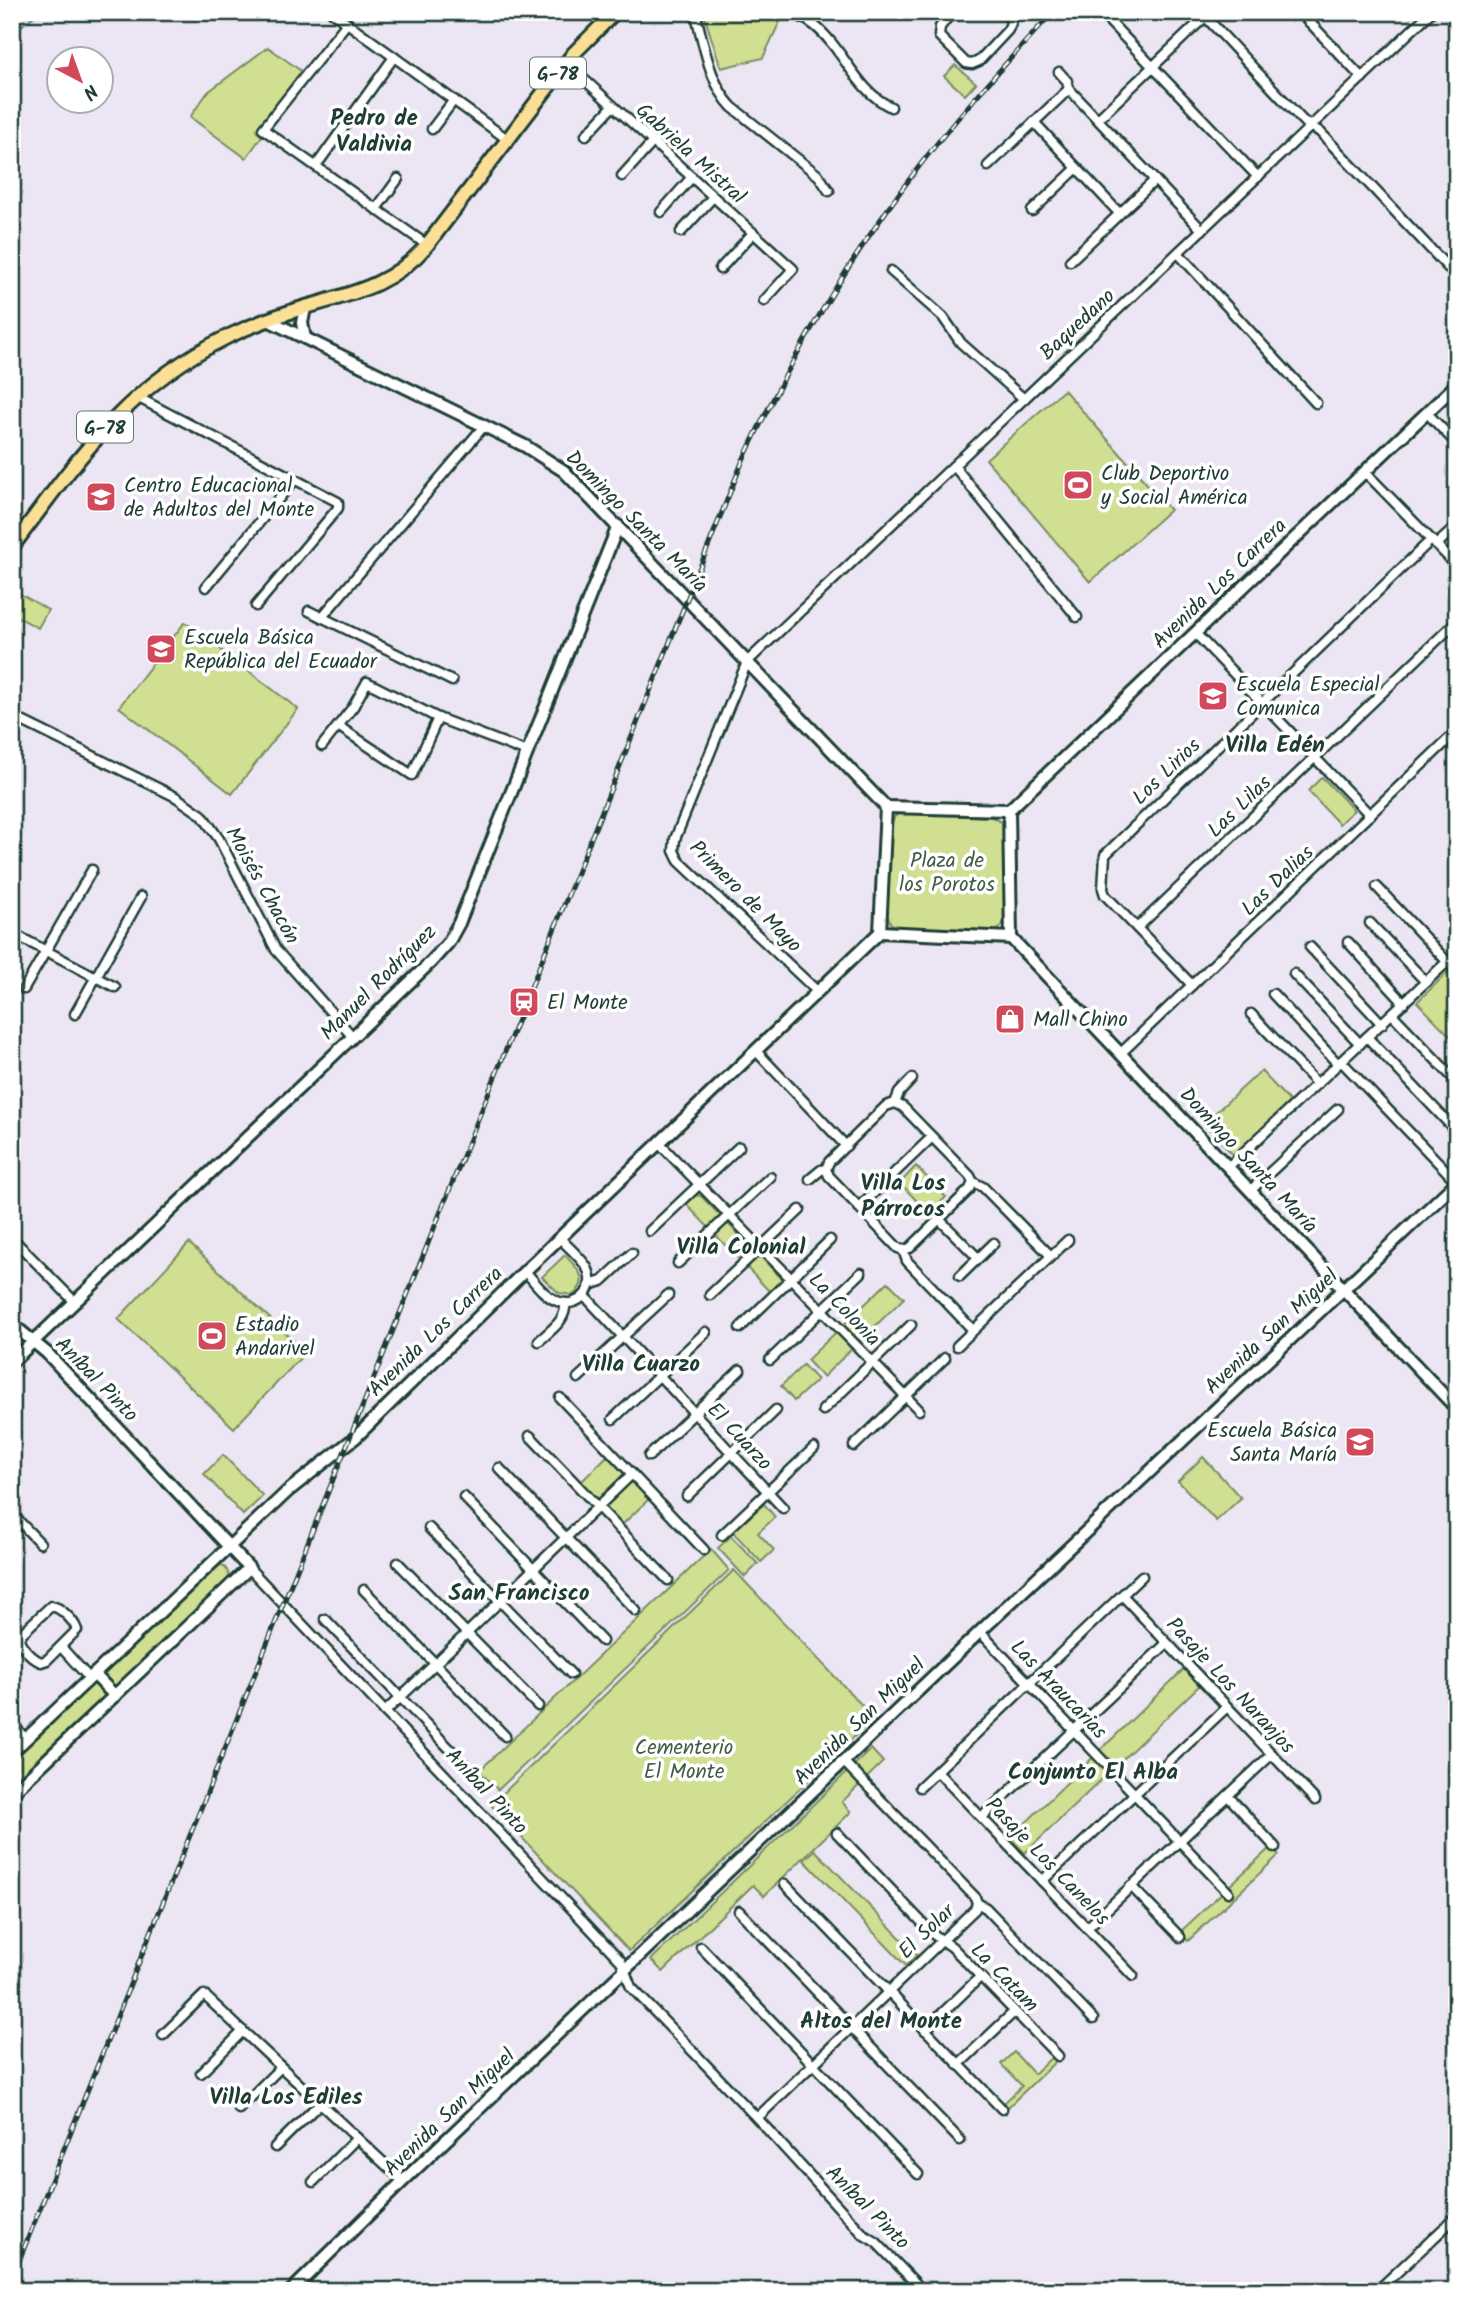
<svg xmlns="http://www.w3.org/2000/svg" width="1469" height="2303" font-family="Kalam,sans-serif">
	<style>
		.green { fill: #d0df92; stroke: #788e63; stroke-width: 2 }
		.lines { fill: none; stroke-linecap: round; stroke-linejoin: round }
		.stream { stroke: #5d959f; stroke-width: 2.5 }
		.minor-casing { stroke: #1f3d34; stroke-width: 13 }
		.tertiary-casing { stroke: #1f3d34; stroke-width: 16 }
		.primary-casing { stroke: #1f3d34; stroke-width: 18 }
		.minor { stroke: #fff; stroke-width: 8 }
		.tertiary { stroke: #fff; stroke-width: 10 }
		.primary { stroke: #fbdf96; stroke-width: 12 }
		.rail-casing { stroke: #1f3d34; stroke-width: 5 }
		.rail { stroke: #fff; stroke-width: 2.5; stroke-dasharray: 8; stroke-linecap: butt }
		.labels { text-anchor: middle; stroke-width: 7; stroke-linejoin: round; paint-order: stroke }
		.shield { fill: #fff; stroke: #627771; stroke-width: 2 }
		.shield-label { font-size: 19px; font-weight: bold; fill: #1f3d34 }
		.street-label { font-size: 21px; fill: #1f3d34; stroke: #fff }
		.poi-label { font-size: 21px; fill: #1f3d34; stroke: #fff; text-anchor: start }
		.park-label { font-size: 21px; fill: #425d47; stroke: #fff }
		.neighbourhood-label { font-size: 23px; font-weight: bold; fill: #1f3d34; stroke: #fff }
	</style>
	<rect width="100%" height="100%" fill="#ece6f4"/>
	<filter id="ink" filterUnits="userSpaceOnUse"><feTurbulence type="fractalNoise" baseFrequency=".0143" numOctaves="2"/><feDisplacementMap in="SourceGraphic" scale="14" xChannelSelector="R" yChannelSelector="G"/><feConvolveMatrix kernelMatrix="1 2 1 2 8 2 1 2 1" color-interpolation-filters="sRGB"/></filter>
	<g filter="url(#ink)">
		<g class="green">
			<polygon points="703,12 777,12 783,15 763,58 721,68"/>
			<polygon points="268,47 301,71 257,132 262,136 246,158 190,117 208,92"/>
			<polygon points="955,65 976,83 965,95 944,76"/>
			<polygon points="1064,390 1170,510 1090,582 986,459"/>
			<polygon points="12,589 48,610 38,628 12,614"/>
			<polygon points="185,622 298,709 232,794 119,707"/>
			<polygon points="1322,777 1354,810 1339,824 1308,791"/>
			<path d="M901 813 992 817 1003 823 1005 829V918C1003 925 1001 930 993 931L901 928 891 924 887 915 892 822 895 816Z"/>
			<polygon points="1448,972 1457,982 1457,1043 1417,1002"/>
			<polygon points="1261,1071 1291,1103 1234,1156 1204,1123"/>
			<polygon points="916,1166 946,1197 929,1214 900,1183"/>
			<polygon points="695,1195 701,1196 783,1280 770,1292 686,1204"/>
			<polygon points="189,1243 306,1352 234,1428 118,1319"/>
			<path d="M565 1255C577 1268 591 1280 573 1295L559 1293 542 1277Z"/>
			<polygon points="888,1282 904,1298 823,1377 807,1360"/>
			<polygon points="803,1365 817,1380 794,1401 781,1386"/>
			<polygon points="223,1455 263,1496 243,1515 204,1474"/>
			<polygon points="607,1456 649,1499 622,1525 581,1482"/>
			<polygon points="1203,1457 1241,1498 1216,1521 1178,1481"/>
			<polygon points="764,1504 775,1517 758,1533 774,1550 761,1562 733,1532"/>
			<polygon points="731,1536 758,1564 745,1577 718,1548"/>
			<polygon points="711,1549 729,1570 498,1790 479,1771"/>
			<path d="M217 1562C227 1567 231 1573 228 1583L100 1700 12 1783V1756Z"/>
			<polygon points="734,1570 874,1718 629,1951 491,1805"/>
			<polygon points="1185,1668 1200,1685 1025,1853 1010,1838"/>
			<polygon points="871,1749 883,1762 842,1802 851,1812 764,1896 753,1885 663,1972 651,1960"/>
			<polygon points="1271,1847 1279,1855 1188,1941 1180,1932"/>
			<polygon points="815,1850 917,1955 906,1966 804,1860"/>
			<polygon points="1014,2052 1034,2074 1052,2057 1056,2061 1008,2107 1004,2103 1022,2086 1001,2064"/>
		</g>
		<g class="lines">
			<polyline class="stream" points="12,33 39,12"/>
			<g class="minor-casing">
				<g id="minor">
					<polyline points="332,12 507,139"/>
					<polyline points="592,12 605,21"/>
					<path d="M695 12C704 44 709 83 732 107L819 176 829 191"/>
					<path d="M790 12C798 16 807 19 814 25 844 49 856 91 891 107"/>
					<polyline points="952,12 940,27 939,36 966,63 972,64 979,61 1008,30 1011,23 1008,12"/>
					<polyline points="1201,12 1303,121 1320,132 1457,277"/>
					<polyline points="1300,12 1362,78"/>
					<polyline points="1108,20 1258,177"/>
					<polyline points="1309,22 1320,12"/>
					<polyline points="347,23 263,129 427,245"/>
					<polyline points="566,63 793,269 764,301"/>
					<polyline points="1059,72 1067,81 1069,89 1202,230"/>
					<polyline points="1098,119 1210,12"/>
					<polyline points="1034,122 1119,213"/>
					<polyline points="432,129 454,100"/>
					<polyline points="586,135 613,106"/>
					<polyline points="316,166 394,57"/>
					<polyline points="988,166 1069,89"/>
					<polyline points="622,176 653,142"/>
					<polyline points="376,209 398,179"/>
					<polyline points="1032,211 1077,168"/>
					<polyline points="661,212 692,177"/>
					<polyline points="681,232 713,197"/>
					<polyline points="1178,253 1316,403"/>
					<polyline points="1070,261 1155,180"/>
					<polyline points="720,269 753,233"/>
					<polyline points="891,271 943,317 961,343 1024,399"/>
					<polyline points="137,397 338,502 338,508 256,606"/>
					<polyline points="1427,413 1457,444"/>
					<polyline points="954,466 1077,617"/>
					<polyline points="1365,472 1457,566"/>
					<polyline points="1436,545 1457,526"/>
					<polyline points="206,587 295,479"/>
					<polyline points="309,611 452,681"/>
					<polyline points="322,617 484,426"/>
					<polyline points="1195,633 1370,815"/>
					<polyline points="12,716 176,797 202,815 219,839 276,950 352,1036"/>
					<polyline points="338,726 412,775 438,718"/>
					<polyline points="322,746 353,707 367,682 438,718 527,752"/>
					<polyline points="1377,887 1457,972"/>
					<polyline points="1370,923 1426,982"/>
					<polyline points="1137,928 1457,621"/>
					<polyline points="12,933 115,987"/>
					<polyline points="1348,942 1404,1003"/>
					<polyline points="1310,947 1382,1024"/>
					<polyline points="1294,974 1360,1044"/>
					<polyline points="1192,985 1105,895 1103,889 1105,855 1431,540"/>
					<polyline points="24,989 92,870"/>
					<polyline points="818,992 679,861 674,851 675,839 747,662 1431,12"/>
					<polyline points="1273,994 1338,1064"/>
					<polyline points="75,1014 141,897"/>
					<polyline points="1251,1014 1317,1084"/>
					<polyline points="1392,1014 1457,1082"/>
					<polyline points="1367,1037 1457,1132"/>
					<polyline points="756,1051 846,1146"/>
					<polyline points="1121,1053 1457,731"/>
					<polyline points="1341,1061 1457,1182"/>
					<polyline points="895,1103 903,1107 970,1176 973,1182 983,1187 1051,1256"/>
					<polyline points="895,1103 899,1093 912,1079"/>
					<polyline points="659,1143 919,1410"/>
					<polyline points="1228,1167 1447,962"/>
					<polyline points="826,1169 829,1176 898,1248 903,1250 907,1261 973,1330"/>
					<polyline points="810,1179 821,1170 826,1169 829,1162 886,1106 895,1103"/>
					<polyline points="1251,1190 1338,1109"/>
					<polyline points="859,1207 932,1137"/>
					<polyline points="939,1219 978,1258"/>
					<polyline points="650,1231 739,1147"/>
					<polyline points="12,1238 74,1301"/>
					<polyline points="903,1250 910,1248 970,1189 973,1182"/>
					<polyline points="678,1263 770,1177"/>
					<path d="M525 1271C534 1281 544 1296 557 1301 579 1310 599 1287 586 1266 579 1256 568 1247 560 1238"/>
					<polyline points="960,1276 994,1243"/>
					<polyline points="590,1285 602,1281 632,1253"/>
					<polyline points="710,1295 800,1210"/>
					<polyline points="585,1296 783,1508"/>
					<polyline points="740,1328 830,1240"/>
					<path d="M539 1341C551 1330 567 1320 565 1303"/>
					<polyline points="957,1346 1068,1240"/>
					<polyline points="770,1360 861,1273"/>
					<polyline points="578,1378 668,1295"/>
					<polyline points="560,1398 704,1550"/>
					<polyline points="823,1410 911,1325"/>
					<polyline points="613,1419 706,1332"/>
					<polyline points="530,1436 668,1580"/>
					<polyline points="854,1446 945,1358"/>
					<polyline points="649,1456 740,1370"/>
					<polyline points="499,1468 636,1611"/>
					<polyline points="687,1496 776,1410"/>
					<polyline points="464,1497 602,1641"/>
					<polyline points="12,1514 40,1543"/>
					<polyline points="429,1528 571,1674"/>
					<polyline points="722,1535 814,1448"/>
					<polyline points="398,1563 538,1706"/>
					<polyline points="249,1568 621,1961 631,1987 757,2118 864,2235 876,2242 923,2291"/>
					<polyline points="364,1590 505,1736"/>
					<polyline points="1122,1595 1315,1800"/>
					<path d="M51 1606C61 1607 74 1621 77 1630L47 1660 41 1662C33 1659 22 1648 19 1639L21 1634Z"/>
					<polyline points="325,1619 473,1773"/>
					<polyline points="980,1632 1228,1892"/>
					<polyline points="61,1647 90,1679"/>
					<polyline points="385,1712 632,1474"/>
					<polyline points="12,1724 26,1739"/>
					<polyline points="844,1762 975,1897 977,1903 986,1908 1093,2019"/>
					<polyline points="937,1771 1133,1976"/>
					<polyline points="920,1787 1142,1576"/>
					<polyline points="1228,1796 1275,1847"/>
					<polyline points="982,1817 1167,1643"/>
					<polyline points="837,1833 933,1934 952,1947 1058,2056"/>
					<polyline points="1042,1881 1227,1707"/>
					<polyline points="785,1884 1002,2109"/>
					<polyline points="1131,1886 1180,1937"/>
					<polyline points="739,1911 960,2140"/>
					<polyline points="1087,1928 1272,1754"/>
					<polyline points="701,1947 918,2174"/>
					<polyline points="925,2030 980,1977"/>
					<polyline points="163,2035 204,1995 403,2181"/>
					<polyline points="958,2065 1014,2012"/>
					<polyline points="201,2073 243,2031"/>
					<polyline points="239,2109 281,2067"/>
					<polyline points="757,2118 975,1909 977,1903"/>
					<polyline points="275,2147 320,2103"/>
					<polyline points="313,2182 357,2138"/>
					<polyline points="1377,2291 1457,2216"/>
				</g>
			</g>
			<g class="tertiary-casing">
				<g id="tertiary">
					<polyline points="305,308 302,323 305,338"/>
					<polyline points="268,320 525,446 564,471 886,807"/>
					<polyline points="886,807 1009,810"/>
					<polyline points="1009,810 1457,384"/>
					<polyline points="1009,810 1011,938"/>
					<polyline points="880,932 1011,938"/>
					<polyline points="880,932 886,807"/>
					<polyline points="1011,938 1457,1409"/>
					<polyline points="12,1324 47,1353 249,1568 12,1793"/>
					<polyline points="12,1362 431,962 448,943 459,923 618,526"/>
					<polyline points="94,1674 115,1696"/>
					<polyline points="12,1752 288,1491 356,1437 525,1271 880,932"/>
					<polyline points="291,2291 403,2181 987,1625 1457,1182"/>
				</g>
			</g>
			<g class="primary-casing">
				<path id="primary" d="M12 547C76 461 127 386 227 337 252 325 279 315 306 307 354 293 393 285 427 245L574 53 615 12"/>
			</g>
			<use href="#minor" class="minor"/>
			<use href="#tertiary" class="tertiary"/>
			<use href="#primary" class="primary"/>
			<g class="rail-casing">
				<path id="rail" d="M12 2278 743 460C793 354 852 253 924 160 964 108 1009 60 1053 12"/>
			</g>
			<use href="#rail" class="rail"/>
		</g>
	</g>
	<defs>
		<g id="stadium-square" transform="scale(1.575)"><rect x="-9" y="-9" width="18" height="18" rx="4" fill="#d1495b" stroke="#fff"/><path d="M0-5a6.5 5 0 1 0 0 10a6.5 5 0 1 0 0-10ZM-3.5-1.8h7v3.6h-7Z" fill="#fff"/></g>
		<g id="school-square" transform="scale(1.575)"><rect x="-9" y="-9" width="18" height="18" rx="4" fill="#d1495b" stroke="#fff"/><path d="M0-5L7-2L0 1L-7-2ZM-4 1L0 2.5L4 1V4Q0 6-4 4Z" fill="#fff"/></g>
		<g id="station-square" transform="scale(1.575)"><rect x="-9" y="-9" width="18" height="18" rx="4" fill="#d1495b" stroke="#fff"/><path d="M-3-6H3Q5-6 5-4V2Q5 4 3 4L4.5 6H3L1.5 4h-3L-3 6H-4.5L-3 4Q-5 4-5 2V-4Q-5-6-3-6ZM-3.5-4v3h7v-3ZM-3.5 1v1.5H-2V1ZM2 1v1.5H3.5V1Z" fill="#fff"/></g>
		<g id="shop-square" transform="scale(1.575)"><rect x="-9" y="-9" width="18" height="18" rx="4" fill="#d1495b" stroke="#fff"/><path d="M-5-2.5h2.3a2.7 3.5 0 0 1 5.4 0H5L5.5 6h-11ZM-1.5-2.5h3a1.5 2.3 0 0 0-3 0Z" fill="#fff"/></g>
	</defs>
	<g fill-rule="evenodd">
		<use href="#stadium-square" x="1078" y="485"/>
		<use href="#school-square" x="101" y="497"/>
		<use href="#school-square" x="161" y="649"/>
		<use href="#school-square" x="1213" y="696"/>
		<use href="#station-square" x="524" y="1002"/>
		<use href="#shop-square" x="1010" y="1019"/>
		<use href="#stadium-square" x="212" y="1336"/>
		<use href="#school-square" x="1360" y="1442"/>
	</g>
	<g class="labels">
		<g class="shield">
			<rect x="530" y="57.5" width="56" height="31" rx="5"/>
			<rect x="77" y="411.5" width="56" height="31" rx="5"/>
		</g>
		<g class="shield-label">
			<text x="558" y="80">G-78</text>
			<text x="105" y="434">G-78</text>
		</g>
		<g class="street-label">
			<text transform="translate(691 153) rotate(42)" y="7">Gabriela Mistral</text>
			<text transform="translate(1077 324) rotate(-43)" y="7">Baquedano</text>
			<text transform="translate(637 521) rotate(45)" y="7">Domingo Santa María</text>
			<text transform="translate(1219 583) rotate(-44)" y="7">Avenida Los Carrera</text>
			<text transform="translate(1166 771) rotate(-44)" y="7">Los Lirios</text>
			<text transform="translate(1239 806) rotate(-44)" y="7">Las Lilas</text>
			<text transform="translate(1277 880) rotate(-44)" y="7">Las Dalias</text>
			<text transform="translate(263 885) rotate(61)" y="7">Moisés Chacón</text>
			<text transform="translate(746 896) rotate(45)" y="7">Primero de Mayo</text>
			<text transform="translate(378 982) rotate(-45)" y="7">Manuel Rodríguez</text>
			<text transform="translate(1249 1160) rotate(47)" y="7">Domingo Santa María</text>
			<text transform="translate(845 1309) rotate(46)" y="7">La Colonia</text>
			<text transform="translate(435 1331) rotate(-44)" y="7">Avenida Los Carrera</text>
			<text transform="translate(1271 1331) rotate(-43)" y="7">Avenida San Miguel</text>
			<text transform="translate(97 1379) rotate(46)" y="7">Aníbal Pinto</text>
			<text transform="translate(740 1436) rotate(47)" y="7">El Cuarzo</text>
			<text transform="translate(1231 1685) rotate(47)" y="7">Pasaje Los Naranjos</text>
			<text transform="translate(1059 1689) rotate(46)" y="7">Las Araucarias</text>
			<text transform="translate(859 1721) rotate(-44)" y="7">Avenida San Miguel</text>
			<text transform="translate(487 1791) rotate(47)" y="7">Aníbal Pinto</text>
			<text transform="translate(1048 1861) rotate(46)" y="7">Pasaje Los Canelos</text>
			<text transform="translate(926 1931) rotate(-44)" y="7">El Solar</text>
			<text transform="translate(1005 1977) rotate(46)" y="7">La Catam</text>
			<text transform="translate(449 2112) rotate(-44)" y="7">Avenida San Miguel</text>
			<text transform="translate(868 2207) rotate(45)" y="7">Aníbal Pinto</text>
		</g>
		<g class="poi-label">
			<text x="1101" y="480">Club Deportivo<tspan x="1101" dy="24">y Social América</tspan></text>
			<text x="124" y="492">Centro Educacional<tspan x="124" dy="24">de Adultos del Monte</tspan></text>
			<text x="184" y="644">Escuela Básica<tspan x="184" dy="24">República del Ecuador</tspan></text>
			<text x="1236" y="691">Escuela Especial<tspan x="1236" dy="24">Comunica</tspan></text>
			<text x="547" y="1009">El Monte</text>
			<text x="1033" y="1026">Mall Chino</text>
			<text x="235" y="1331">Estadio<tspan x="235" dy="24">Andarivel</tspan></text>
			<text x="1337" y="1437" text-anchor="end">Escuela Básica<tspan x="1337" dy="24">Santa María</tspan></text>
		</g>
		<g class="park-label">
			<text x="947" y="867">Plaza de<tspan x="947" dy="24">los Porotos</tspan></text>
			<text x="684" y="1754">Cementerio<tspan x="684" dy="24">El Monte</tspan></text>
		</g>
		<g class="neighbourhood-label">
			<text x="374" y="125">Pedro de<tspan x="374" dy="26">Valdivia</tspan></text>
			<text x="1275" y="752">Villa Edén</text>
			<text x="903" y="1190">Villa Los<tspan x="903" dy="26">Párrocos</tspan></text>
			<text x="741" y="1254">Villa Colonial</text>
			<text x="641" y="1371">Villa Cuarzo</text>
			<text x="519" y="1600">San Francisco</text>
			<text x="1093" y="1779">Conjunto El Alba</text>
			<text x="881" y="2028">Altos del Monte</text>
			<text x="286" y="2104">Villa Los Ediles</text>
		</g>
	</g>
	<rect width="1469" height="2303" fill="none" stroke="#fff" stroke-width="42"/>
	<rect x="21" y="21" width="1427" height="2261" fill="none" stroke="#1f3d34" stroke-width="2.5" filter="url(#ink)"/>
	<g transform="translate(80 80) rotate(139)"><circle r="33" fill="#ffffff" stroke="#a5b1ae" stroke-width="2"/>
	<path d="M0-5L12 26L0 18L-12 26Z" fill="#d1495b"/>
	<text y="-10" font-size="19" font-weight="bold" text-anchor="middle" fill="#1f3d34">N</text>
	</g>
</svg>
